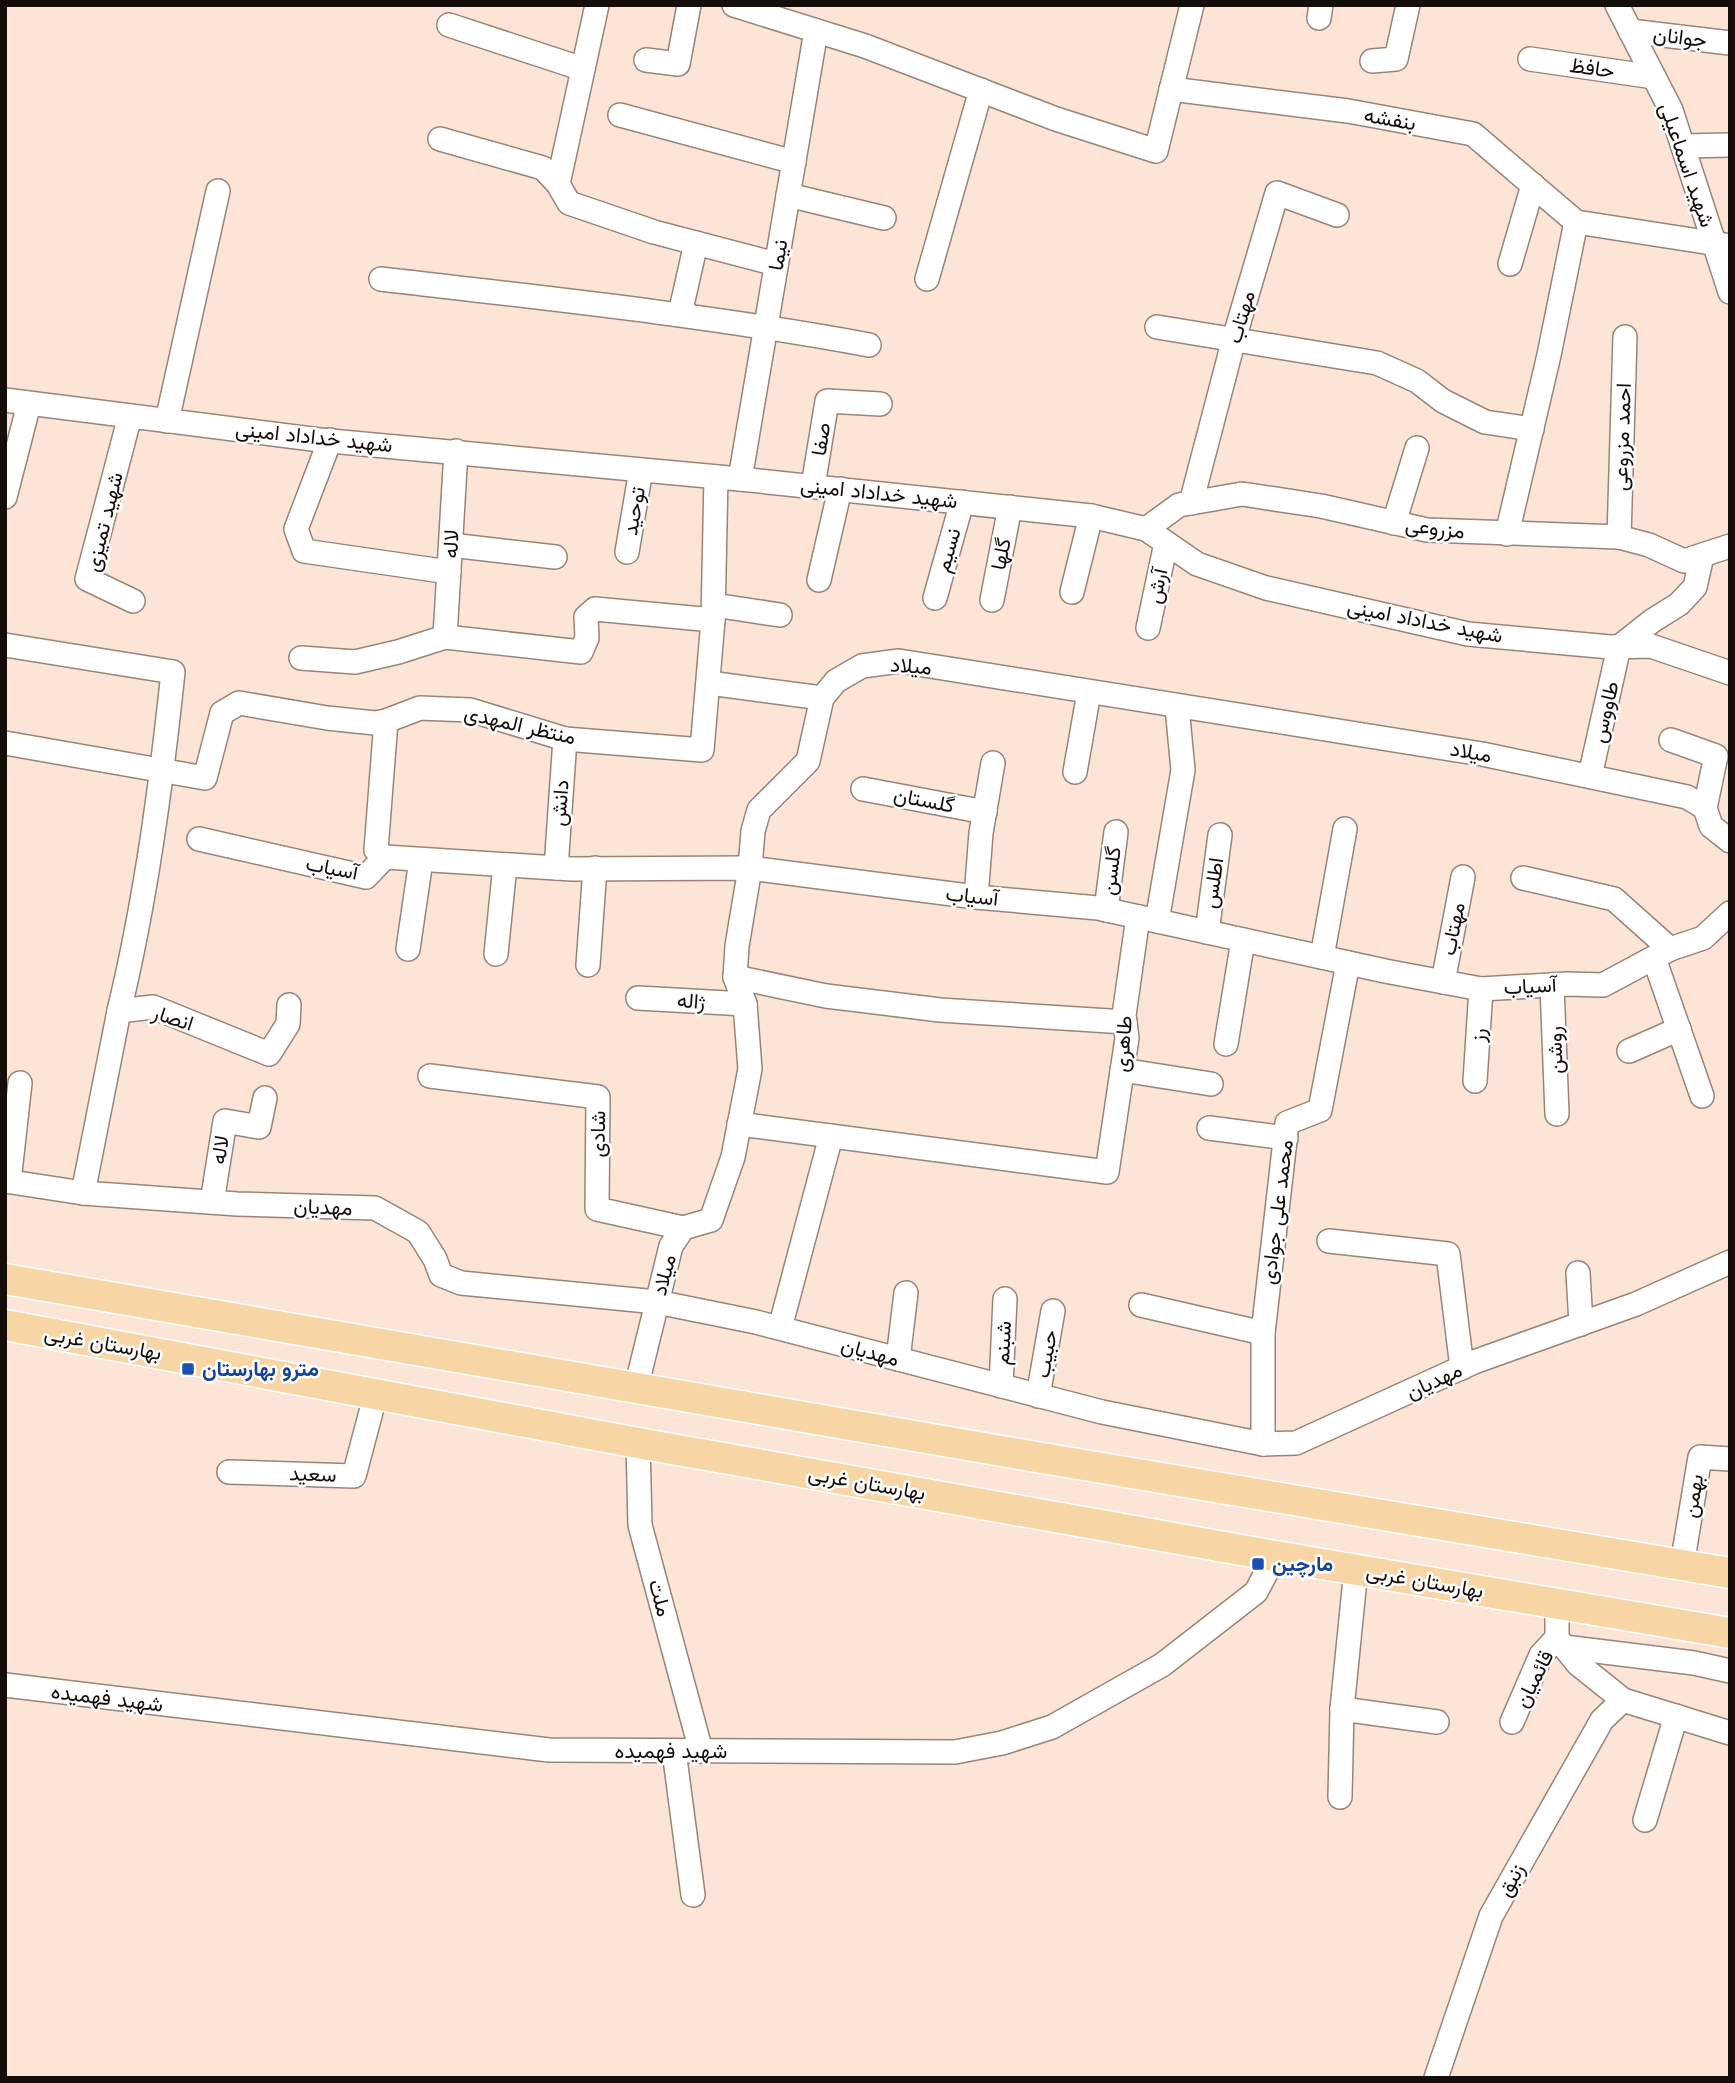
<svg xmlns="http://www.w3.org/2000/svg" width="1735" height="2083" font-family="Jost,Vazirmatn,sans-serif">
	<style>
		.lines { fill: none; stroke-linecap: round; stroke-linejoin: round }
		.minor-casing { stroke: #988578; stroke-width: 26 }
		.major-casing { stroke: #fff; stroke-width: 33 }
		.minor { stroke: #fff; stroke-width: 23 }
		.major { stroke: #f8d5a4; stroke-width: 30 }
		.transit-dot { fill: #1a4fb4; stroke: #fff; stroke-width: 2.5 }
		.labels { text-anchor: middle; stroke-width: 5; stroke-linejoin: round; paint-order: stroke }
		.street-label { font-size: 21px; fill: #140d09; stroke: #fff }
		.transit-label { font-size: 21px; font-weight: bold; fill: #164399; stroke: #fff; text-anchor: start }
	</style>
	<rect width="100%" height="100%" fill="#fce5d7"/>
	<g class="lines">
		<g class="minor-casing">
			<g id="minor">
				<polyline points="734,5 865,46 1056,119 1156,151 1192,5"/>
				<polyline points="1617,5 1671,110 1730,292"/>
				<polyline points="1319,18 1321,5"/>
				<polyline points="449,25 583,69"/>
				<polyline points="1630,31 1730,43"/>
				<polyline points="1530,59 1654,77"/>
				<polyline points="646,60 678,64 689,5"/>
				<polyline points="1372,61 1396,59 1408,5"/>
				<polyline points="1171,89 1348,111 1473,134 1576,222"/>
				<polyline points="620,115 794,162"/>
				<polyline points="440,139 543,168 558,184 569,203 654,232 776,264"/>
				<polyline points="1683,146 1730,145"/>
				<polyline points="558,184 597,5"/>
				<polyline points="788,195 884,218"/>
				<polyline points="1576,222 1725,245"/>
				<polyline points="1510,264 1533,185"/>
				<path d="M381 279C544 298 707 315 869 345"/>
				<polyline points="927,279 981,90"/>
				<polyline points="680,314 696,243"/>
				<polyline points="1157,327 1377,363 1417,381 1443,401 1485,422 1532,429"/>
				<polyline points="5,400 320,440 740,479 1091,516 1146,529 1197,564 1266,588 1468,634 1610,647 1651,646 1730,673"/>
				<polyline points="130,416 87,579 133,601"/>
				<polyline points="167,421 218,191"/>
				<polyline points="330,440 296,529 304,551 449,572"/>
				<polyline points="740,479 816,31"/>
				<polyline points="813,486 827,401 880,404"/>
				<polyline points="5,497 29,404"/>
				<polyline points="1191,503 1234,339 1277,193 1337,215"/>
				<polyline points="1394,523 1417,448"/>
				<polyline points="1146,529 1179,505 1242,494 1321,506 1427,530 1619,537 1649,545 1684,561 1730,546"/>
				<polyline points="1507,534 1549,355 1576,222"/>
				<polyline points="1619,537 1625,337"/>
				<polyline points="451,545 555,557"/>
				<polyline points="627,552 641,470"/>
				<polyline points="819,580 840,489"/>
				<polyline points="1072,592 1091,516"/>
				<polyline points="935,598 962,502"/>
				<polyline points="992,600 1010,507"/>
				<polyline points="714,605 780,615"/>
				<polyline points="1148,628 1166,543"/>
				<polyline points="445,637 456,451"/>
				<path d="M5 645 173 672C161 786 146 899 119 1011"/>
				<polyline points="301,658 355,662 398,652 445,637 581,652 587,638 586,617 595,609 713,620"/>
				<polyline points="709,683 822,698"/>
				<polyline points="1671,740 1716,756 1705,808"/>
				<polyline points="5,743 205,778 222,713 239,703 327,718 375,723 386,721 420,708 470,710 565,739 702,750 713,620 716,477"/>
				<polyline points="1075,772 1089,692"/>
				<polyline points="1590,776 1619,647 1652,621 1679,604 1695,587 1702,556"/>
				<polyline points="863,789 985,812"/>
				<polyline points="199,839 366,877 385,857"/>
				<polyline points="385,857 572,869 750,868 976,897 1098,908 1385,971 1481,989 1567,984 1603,985 1670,949 1703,938 1730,913"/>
				<polyline points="385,857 376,850 386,721"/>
				<polyline points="556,868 565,739"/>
				<polyline points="1523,878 1614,899 1670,949"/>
				<polyline points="976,897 981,833 993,763"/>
				<polyline points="1106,910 1116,832"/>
				<polyline points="1157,921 1183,770 1177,707"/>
				<polyline points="1207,932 1220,835"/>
				<polyline points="408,949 421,860"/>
				<polyline points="496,954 505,865"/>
				<polyline points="1322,957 1345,829"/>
				<polyline points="1654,958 1702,1096"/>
				<polyline points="588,965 595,868"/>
				<polyline points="735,977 826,996 940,1010 1125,1022"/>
				<polyline points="1443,982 1463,877"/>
				<polyline points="1552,985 1557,1114"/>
				<polyline points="638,998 745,1004"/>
				<polyline points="1226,1044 1243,940"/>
				<polyline points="1629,1051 1679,1029"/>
				<polyline points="1122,1070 1211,1084"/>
				<polyline points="430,1076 598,1097 597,1209 683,1228"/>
				<polyline points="1475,1081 1481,989"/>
				<polyline points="739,1124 1107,1172 1127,1038 1124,1015 1138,917"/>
				<polyline points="1209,1128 1286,1138"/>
				<polyline points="5,1181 83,1193 237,1204 375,1208 418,1232 435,1259 441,1275 461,1283 657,1302 756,1322 1102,1412 1263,1444 1296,1443 1474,1362 1636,1304 1730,1262"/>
				<polyline points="9,1181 20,1083"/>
				<polyline points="83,1193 119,1011 153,1007 269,1054 288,1024 289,1005"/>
				<polyline points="212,1202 225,1121 259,1127 265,1098"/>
				<polyline points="1329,1241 1448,1254 1462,1368"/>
				<polyline points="1578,1273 1581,1324"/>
				<polyline points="1141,1305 1263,1333"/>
				<polyline points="780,1328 831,1136"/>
				<polyline points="898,1359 906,1293"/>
				<polyline points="1001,1386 1005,1299"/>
				<polyline points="636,1388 671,1246 683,1228 711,1220 733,1157 750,1069 745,1004 735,977 737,946 750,868 753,831 759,810 808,761 822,698 836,681 862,666 899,661 1482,754 1687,797 1705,808 1711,826 1730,841"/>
				<polyline points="1038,1396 1053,1311"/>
				<polyline points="638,1443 640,1525 701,1751"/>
				<polyline points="1263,1444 1263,1333 1287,1123 1320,1110 1348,963"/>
				<polyline points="229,1472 354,1476 376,1393"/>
				<polyline points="1682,1565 1700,1457 1730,1459"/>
				<polyline points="1557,1603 1557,1638 1578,1664 1623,1700 1730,1733"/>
				<polyline points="1564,1647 1694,1663 1730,1671"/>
				<polyline points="5,1685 549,1750 955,1752 1002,1743 1052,1727 1162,1665 1256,1592 1275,1556"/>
				<polyline points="1342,1709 1437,1722"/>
				<polyline points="1512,1722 1541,1655 1557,1638"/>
				<polyline points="674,1751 693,1895"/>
				<polyline points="1340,1797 1342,1709 1356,1569"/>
				<polyline points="1645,1820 1676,1716"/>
				<polyline points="1436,2078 1491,1916 1602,1720 1623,1700"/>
			</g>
		</g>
		<g class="major-casing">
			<g id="major">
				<polyline points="5,1279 1042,1458 1730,1573"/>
				<polyline points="5,1325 638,1443 1275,1556 1730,1633"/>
			</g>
		</g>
		<use href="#minor" class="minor"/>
		<use href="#major" class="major"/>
	</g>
	<g class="transit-dot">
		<rect x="181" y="1362" width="14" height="14" rx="3.5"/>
		<rect x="1251" y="1557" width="14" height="14" rx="3.5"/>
	</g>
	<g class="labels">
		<g class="street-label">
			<text transform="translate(1680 37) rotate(7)" y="7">جوانان</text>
			<text transform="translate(1592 68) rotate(8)" y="7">حافظ</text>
			<text transform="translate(1390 119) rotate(10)" y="7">بنفشه</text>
			<text transform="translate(1687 165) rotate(71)" y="7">شهید اسماعیلی</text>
			<text transform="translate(778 255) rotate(-80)" y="7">نیما</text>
			<text transform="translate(1241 317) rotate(-74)" y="7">مهتاب</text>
			<text transform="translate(314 437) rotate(6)" y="7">شهید خداداد امینی</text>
			<text transform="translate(1622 437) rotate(-88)" y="7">احمد مزروعی</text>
			<text transform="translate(821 439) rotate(-81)" y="7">صفا</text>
			<text transform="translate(879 493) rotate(6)" y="7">شهید خداداد امینی</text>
			<text transform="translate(634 511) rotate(-80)" y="7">توحید</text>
			<text transform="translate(104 522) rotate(-76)" y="7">شهید تمیزی</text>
			<text transform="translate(1435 528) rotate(7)" y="7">مزروعی</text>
			<text transform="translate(451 544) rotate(-87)" y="7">لاله</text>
			<text transform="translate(948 550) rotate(-74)" y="7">نسیم</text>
			<text transform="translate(1001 554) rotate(-79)" y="7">گلها</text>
			<text transform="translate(1157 586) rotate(-78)" y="7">آرش</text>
			<text transform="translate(1425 621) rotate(11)" y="7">شهید خداداد امینی</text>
			<text transform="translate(911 666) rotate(4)" y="7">میلاد</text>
			<text transform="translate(1605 712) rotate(-77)" y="7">طاووس</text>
			<text transform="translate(520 725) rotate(13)" y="7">منتظر المهدی</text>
			<text transform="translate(1471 752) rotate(10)" y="7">میلاد</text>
			<text transform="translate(924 800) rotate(11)" y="7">گلستان</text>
			<text transform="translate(560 803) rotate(-86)" y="7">دانش</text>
			<text transform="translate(332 868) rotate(11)" y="7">آسیاب</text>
			<text transform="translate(1111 871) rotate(-83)" y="7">گلسن</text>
			<text transform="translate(1213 883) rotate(-82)" y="7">اطلس</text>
			<text transform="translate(972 896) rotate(6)" y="7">آسیاب</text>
			<text transform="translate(1453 929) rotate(-79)" y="7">مهتاب</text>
			<text transform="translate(1530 986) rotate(-3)" y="7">آسیاب</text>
			<text transform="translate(691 1001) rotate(4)" y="7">ژاله</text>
			<text transform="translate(173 1018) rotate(18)" y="7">انصار</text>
			<text transform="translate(1478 1035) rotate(-86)" y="7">رز</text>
			<text transform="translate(1123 1044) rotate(-86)" y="7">طاهری</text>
			<text transform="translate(1555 1050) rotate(-92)" y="7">روشن</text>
			<text transform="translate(598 1134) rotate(-89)" y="7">شادی</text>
			<text transform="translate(220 1150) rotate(-81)" y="7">لاله</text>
			<text transform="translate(323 1207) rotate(2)" y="7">مهدیان</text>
			<text transform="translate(1277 1212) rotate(-83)" y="7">محمد علی جوادی</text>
			<text transform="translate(664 1275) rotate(-75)" y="7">میلاد</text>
			<text transform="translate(103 1343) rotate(10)" y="7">بهارستان غربی</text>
			<text transform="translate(1003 1343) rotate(-87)" y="7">شبنم</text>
			<text transform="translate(870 1352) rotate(15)" y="7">مهدیان</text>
			<text transform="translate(1046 1354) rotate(-80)" y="7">حبیب</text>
			<text transform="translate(1434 1381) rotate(-25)" y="7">مهدیان</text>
			<text transform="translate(313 1474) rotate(2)" y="7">سعید</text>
			<text transform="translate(867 1483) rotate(10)" y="7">بهارستان غربی</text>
			<text transform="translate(1693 1496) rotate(-81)" y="7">بهمن</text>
			<text transform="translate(1425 1581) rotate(10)" y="7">بهارستان غربی</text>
			<text transform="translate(660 1598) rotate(75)" y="7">ملت</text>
			<text transform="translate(1534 1679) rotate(-63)" y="7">قائمیان</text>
			<text transform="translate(107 1698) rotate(7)" y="7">شهید فهمیده</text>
			<text x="671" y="1758">شهید فهمیده</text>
			<text transform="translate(1511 1880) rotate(-61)" y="7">زنبق</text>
		</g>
		<g class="transit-label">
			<text x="202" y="1376">مترو بهارستان</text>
			<text x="1272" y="1571">مارچین</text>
		</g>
	</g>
	<rect width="1735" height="2083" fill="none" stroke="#140d09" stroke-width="14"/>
</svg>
